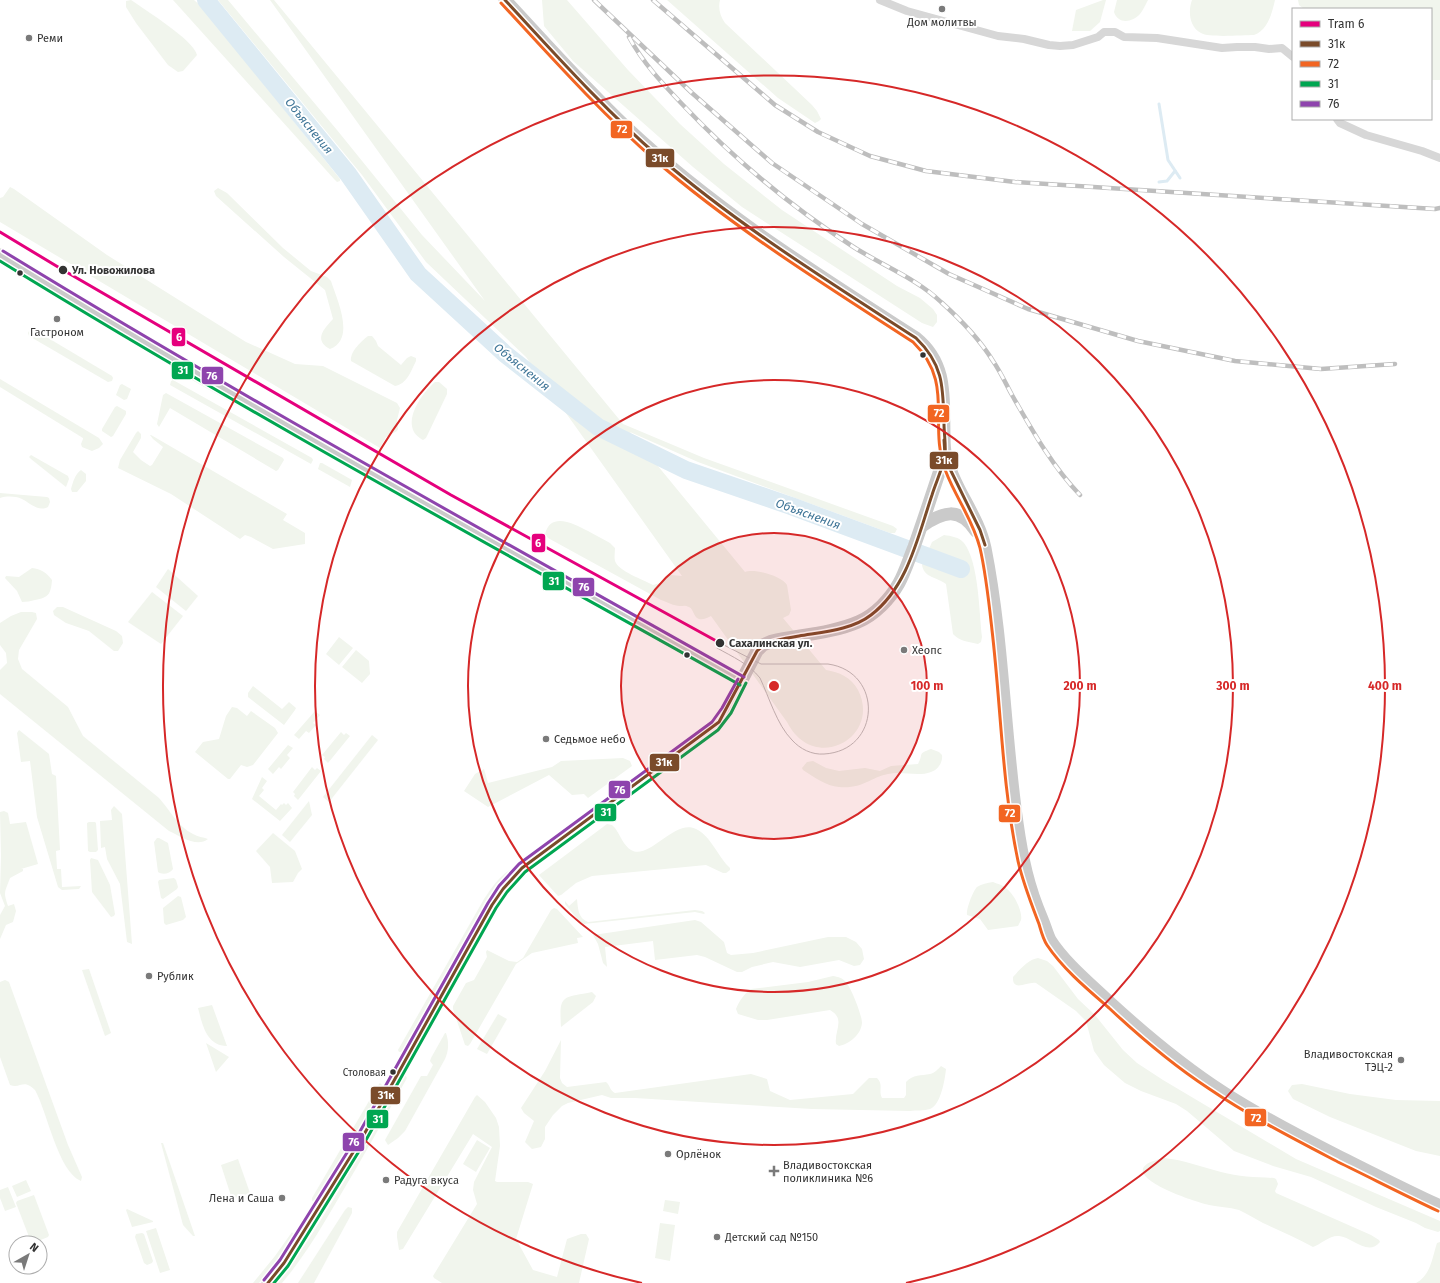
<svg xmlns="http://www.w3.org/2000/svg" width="1440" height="1283" font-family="'Fira Sans',sans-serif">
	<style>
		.green { fill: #f1f5ed }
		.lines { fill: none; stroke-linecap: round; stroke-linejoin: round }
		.stream { stroke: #ddebf3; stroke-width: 3 }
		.river { stroke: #ddebf3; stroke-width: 18 }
		.street { stroke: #d7d7d7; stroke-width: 8 }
		.primary { stroke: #cacaca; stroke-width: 13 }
		.tram { stroke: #bebebe; stroke-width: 1 }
		.rail-casing { stroke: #bebebe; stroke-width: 4.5 }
		.rail { stroke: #fff; stroke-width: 3; stroke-dasharray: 9; stroke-linecap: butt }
		.bus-1-casing { stroke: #fff; stroke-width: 6 }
		.bus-2-casing { stroke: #fff; stroke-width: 6 }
		.bus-3-casing { stroke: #fff; stroke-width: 6 }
		.bus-4-casing { stroke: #fff; stroke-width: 6 }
		.bus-1 { stroke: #7a4b2a; stroke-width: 3 }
		.bus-2 { stroke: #f26522; stroke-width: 3 }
		.bus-3 { stroke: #00a651; stroke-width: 3 }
		.bus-4 { stroke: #8e44ad; stroke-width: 3 }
		.tram-1-casing { stroke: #fff; stroke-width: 6 }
		.tram-1 { stroke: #e5007d; stroke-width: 3 }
		.ring { fill: none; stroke: #d62828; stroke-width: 2 }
		.poi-dot { fill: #7a7a7a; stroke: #fff; stroke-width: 1.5 }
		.stop-dot { fill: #333; stroke: #fff; stroke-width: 1.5 }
		.labels { text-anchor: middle; stroke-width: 4; stroke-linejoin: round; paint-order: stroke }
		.bus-label { font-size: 10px; fill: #333; stroke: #fff; text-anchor: end }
		.poi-label { font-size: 11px; fill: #333; stroke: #fff; text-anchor: start }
		.stop-label { font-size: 11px; font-weight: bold; fill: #333; stroke: #fff; text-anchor: start }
		.water-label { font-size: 12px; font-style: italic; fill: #3f7597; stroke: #fff }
		.centre { fill: #d62828; stroke: #fff; stroke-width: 2 }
		.ring-label { font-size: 12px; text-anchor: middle; font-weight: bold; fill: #d62828; stroke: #fff; stroke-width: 4; stroke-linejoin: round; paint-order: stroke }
		.line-badge { stroke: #fff; stroke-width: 1.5 }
		.badge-label { font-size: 11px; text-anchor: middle; font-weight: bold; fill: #fff }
	</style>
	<rect width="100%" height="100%" fill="#fff"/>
	<g class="green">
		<path d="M131 0C145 10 194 40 197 55L183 71 178 72 168 65 136 23 126 7V1Z"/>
		<polygon points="173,0 194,0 202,7 340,179 340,181 337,182 334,179"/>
		<path d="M218 0H228L337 130 422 235 485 301 270 0H274L623 424 704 458 893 526 897 529 895 533H890L698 462 630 432 745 572C754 568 782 576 787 585L791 610 789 615 783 618 826 670C839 672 851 677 858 690 882 737 814 775 787 722L711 616C707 618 703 620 699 619 693 617 694 609 689 607 685 605 683 606 680 606 674 606 667 602 661 600L548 538 545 534C551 511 574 524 588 531 595 535 603 539 610 543L615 548C615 552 614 557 615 561 618 571 644 580 653 585L660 583 670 575 682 576 526 357 426 262 362 175Z"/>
		<polygon points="542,0 567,0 628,70 680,124 724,164 782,210 897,286 920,298 933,309 937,315 937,322 933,327 922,323 742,207 693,167 573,61 544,26"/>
		<path d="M667 0H720C718 8 720 16 725 23L812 105 817 111 821 119 819 121 815 123 778 98Z"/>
		<polygon points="1103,0 1106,0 1100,22 1090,31 1072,31 1076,10"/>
		<path d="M1117 0H1148C1146 4 1143 10 1140 14 1133 22 1118 25 1114 12Z"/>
		<path d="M1192 0H1275C1272 13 1268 30 1254 35 1243 35 1209 38 1201 33 1189 27 1188 11 1192 0Z"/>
		<polygon points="1298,0 1440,0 1440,80 1431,80 1431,9 1304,9 1299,5"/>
		<polygon points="10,187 14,189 107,255 246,342 295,364 323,366 397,403 400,408 397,420 398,429 397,431 386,437 380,448 0,222 0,198 3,197"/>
		<path d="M218 188 227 193 283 248 311 271 327 277 331 281C337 300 356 339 330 349 313 340 324 329 333 319L325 290 284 257 216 196 214 191Z"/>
		<polygon points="30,329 33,329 112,376 113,378 112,381 108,382 29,336 28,333"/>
		<path d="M368 336H372L376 341 378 346 401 365 407 358 411 356 416 358V361C411 371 407 384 395 386L351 361C350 351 362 341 368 336Z"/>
		<polygon points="177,369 366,477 365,478 176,371"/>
		<polygon points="0,379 99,438 103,444 99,448 92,451 82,447 81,444 83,439 83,438 0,387"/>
		<polygon points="173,380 312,458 313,460 311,464 170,385 171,381"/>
		<path d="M435 382H439L447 389V394L426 438 423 440C398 427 420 395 435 382Z"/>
		<polygon points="122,384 131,389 127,399 124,400 116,395 120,385"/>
		<polygon points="166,393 283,458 284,460 278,470 276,471 170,408 159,427 157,424 163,395"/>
		<polygon points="117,406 126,411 126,414 113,436 111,437 102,431 102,429 115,407"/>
		<polygon points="138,431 141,434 141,438 133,452 141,460 150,466 152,465 163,447 153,439 150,435 151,435 287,514 283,520 305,533 305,544 273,549 251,537 245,535 240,539 171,494 118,468 120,460 136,433"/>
		<polygon points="31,455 68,476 69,479 66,487 31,459 29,457"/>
		<polygon points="320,463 322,463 352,480 350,487 318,469"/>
		<path d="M81 470 86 474V481L77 492H72L71 489C73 482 75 474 81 470Z"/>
		<path d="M0 493 47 497 49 498 50 502 48 507C38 512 30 503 22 499 15 496 7 496 0 498Z"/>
		<path d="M944 535C951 536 959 537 964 543 979 563 979 611 982 637L981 642 978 644C969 642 959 641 953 634L946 584C937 577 924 578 922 565L932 542Z"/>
		<path d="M32 568C41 569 46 572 52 580 51 593 49 598 35 600 31 601 26 602 22 602L17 591 5 578 6 576 19 577Z"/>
		<polygon points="168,569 198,596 186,611 156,587"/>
		<polygon points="152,592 183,616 161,644 128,622"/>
		<polygon points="57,607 63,607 116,631 122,636 123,643 118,651 114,651 89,631 66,623 54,615 53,611"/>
		<path d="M21 612H32L36 613 37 619 19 650 18 659 22 669 68 707 83 736 159 798C170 810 177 826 193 834 198 837 203 837 208 839 197 848 180 836 169 831L0 694V670L7 663 6 653 0 645V623L11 616Z"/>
		<polygon points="339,637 353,648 339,665 326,654"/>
		<polygon points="356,650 369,661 370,674 362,683 342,667"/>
		<polygon points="253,686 282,709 289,702 296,708 295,710 284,725 248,697 248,693"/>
		<polygon points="232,707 237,708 247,716 251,711 275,728 278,733 253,765 247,767 241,765 230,779 228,779 195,752 203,742 219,739 226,716"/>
		<polygon points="315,711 320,715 313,723 316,725 309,733 306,731 299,739 294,735"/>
		<polygon points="19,730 49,754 52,774 56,776 60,850 56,851 57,869 61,869 62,887 81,886 79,889 62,890 58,887 37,817 30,761 21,762 17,733"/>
		<polygon points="341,732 344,735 346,733 350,736 328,763 324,759 325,757 322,755"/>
		<polygon points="372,735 378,740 329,802 323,797"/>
		<polygon points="288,745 293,748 287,755 290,758 281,769 279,767 273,774 268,769"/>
		<path d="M931 749 939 752 942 755C943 762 938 770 931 772 918 777 902 771 888 774 869 778 863 789 839 787 826 786 814 777 803 770L802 768 807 762 813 761 826 768 839 771 865 768 880 771 891 766 918 764C924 753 917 754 931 749Z"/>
		<polygon points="623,758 630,761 632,766 588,798 584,794 572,795 549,775 488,807 464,791 475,774 484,769 488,783 552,767 561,761"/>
		<polygon points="312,767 315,770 317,768 321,771 298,800 294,796 295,794 293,792"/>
		<polygon points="262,777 267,781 262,788 264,790 259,796 276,810 281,804 282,805 284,803 286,805 288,803 292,808 280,821 252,799"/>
		<polygon points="309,801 312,815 290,842 282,835"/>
		<polygon points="114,806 122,814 132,944 127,942 120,884 107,859 105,847 101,848 100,821 112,820 111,810"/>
		<path d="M4 811 8 813 10 824 26 822 38 864 21 869H23V871L10 878C5 892 3 891 8 906L14 904 16 911 13 922 6 925 0 939V915L5 906 0 893 1 856 0 812Z"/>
		<polygon points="89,822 95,822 96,823 98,850 96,852 90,852 88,851 87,823"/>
		<path d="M607 824 612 825 615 828C620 835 624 846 631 850 649 861 675 818 696 829 709 835 717 853 726 864L730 868V870L726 873H723L706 865 592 876 576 883 561 895 558 896 539 875Z"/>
		<polygon points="273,833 295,851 302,869 298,873 293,882 272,883 270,867 256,851"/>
		<path d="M157 838H159L168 843 173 869C170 874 162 875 158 872L154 842Z"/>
		<polygon points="91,858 98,860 110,885 115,914 114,916 111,917 92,892 90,860"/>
		<path d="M510 870 486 901 402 1052H399L398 1050 484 899C491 889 499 876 510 870Z"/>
		<polygon points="174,878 176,880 178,887 177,889 163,899 161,898 158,882 159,880"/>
		<path d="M993 882C998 884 1003 885 1007 889 1014 894 1023 912 1021 920 1020 922 1019 924 1018 926L988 930 980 919 967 915C966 909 973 891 977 887 982 884 987 883 993 882Z"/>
		<polygon points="178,896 181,897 186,917 183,920 166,925 164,923 163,908"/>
		<path d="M577 899C578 909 578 918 588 922L695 910 702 911 705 913 704 914 695 912 584 924 581 923 565 904V901L569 906Z"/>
		<polygon points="554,908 557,909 583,937 577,938 578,943 532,953 516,964 470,1044 468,1046 465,1045 453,1009 453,1006 466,983 474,980 487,957 486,952 487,950 509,961 517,962 523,958 551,910"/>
		<polygon points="695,920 701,922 724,942 727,953 731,955 753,953 828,937 846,937 856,942 862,949 864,959 860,965 854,966 839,960 800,967 773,962 752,967 742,972 737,972 705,957 697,955 655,960 653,941 605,947 607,967 603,963 598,944 593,935"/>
		<path d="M1038 958 1047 961 1053 966 1078 999 1095 1015 1123 1050 1137 1063 1163 1080 1296 1159 1440 1221V1231L1438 1232 1425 1228 1416 1223 1376 1207 1311 1177 1273 1166 1234 1151 1187 1111 1176 1104 1141 1091 1125 1083 1104 1065 1094 1051 1086 1021 1076 1011 1036 983C1028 981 1012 993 1013 977 1019 970 1029 959 1038 958Z"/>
		<polygon points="89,969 111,1033 105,1036 82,970"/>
		<path d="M833 976C838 977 841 977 845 981 851 987 862 1015 862 1023 861 1035 849 1044 839 1046L836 1044C834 1031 846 1019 830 1010L767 1020H758L738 1014 736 1009C739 1001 744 994 751 989L808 982Z"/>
		<path d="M5 980 9 982 68 1145 82 1177 81 1181C58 1172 47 1111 35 1090 23 1078 21 1089 10 1085L0 1057V982Z"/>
		<path d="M592 992 596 996 593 1002 561 1027C559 994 562 998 592 992Z"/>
		<path d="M212 1005 227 1046C206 1046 202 1023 198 1008Z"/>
		<polygon points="498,1014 507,1019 487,1054 477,1049"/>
		<path d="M445 1033H446C449 1042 449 1050 445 1059L405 1131 398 1138 388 1145 385 1140 421 1076H427L433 1065 430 1061 431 1058Z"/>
		<path d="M561 1040 560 1078 562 1083 567 1087 606 1082C610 1085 610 1091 615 1093L751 1074 767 1079 770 1091 790 1100 853 1094 869 1078H877C884 1085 878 1090 882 1098H904L906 1095V1082C913 1074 921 1076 930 1074 935 1073 938 1069 941 1066L946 1069C945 1079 941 1105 930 1109 924 1111 916 1110 910 1111L812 1109 635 1098H611L602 1095 568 1103 562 1106 553 1115 545 1127V1139L541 1147 532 1149 525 1142 534 1121 524 1113 521 1108 545 1071Z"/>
		<polygon points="206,1043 229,1057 216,1072"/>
		<path d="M405 1075 407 1078C385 1117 364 1156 341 1194 323 1225 305 1256 282 1283H277C300 1255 319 1223 338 1192 360 1154 382 1115 403 1076Z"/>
		<polygon points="380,1083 383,1086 355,1136 317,1200 312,1201 312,1198 379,1084"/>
		<polygon points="1302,1084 1350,1094 1396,1100 1440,1101 1440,1156 1416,1151 1330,1117 1293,1099 1288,1091 1292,1085"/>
		<polygon points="477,1095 485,1102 496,1118 499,1127 500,1146 495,1181 497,1182 528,1182 533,1184 516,1239 533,1270 557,1277 567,1239 581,1234 586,1234 589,1239 579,1283 442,1283 434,1278 433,1276 477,1204 473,1190 474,1182 492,1147 473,1134 403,1249 399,1250 397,1237 397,1232 475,1097"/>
		<polygon points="477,1140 490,1148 476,1172 463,1164"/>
		<polygon points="161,1143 163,1143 195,1236 193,1236 183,1225"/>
		<path d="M1164 1158C1184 1160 1202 1167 1221 1172 1239 1177 1256 1177 1274 1178L1276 1179 1278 1184 1275 1191 1276 1193 1371 1235 1379 1240 1380 1242C1368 1257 1352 1237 1339 1236 1330 1235 1321 1244 1313 1247 1297 1238 1280 1231 1263 1223 1255 1219 1248 1214 1239 1210 1229 1207 1219 1207 1209 1205 1191 1201 1103 1171 1164 1158Z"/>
		<polygon points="238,1159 250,1193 232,1199 221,1165"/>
		<polygon points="26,1180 31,1191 17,1197 12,1186"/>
		<polygon points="8,1187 16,1207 5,1211 0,1198 0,1190"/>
		<polygon points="34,1195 49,1235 48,1237 33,1243 31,1242 16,1203 17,1201"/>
		<polygon points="665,1200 680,1202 678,1214 663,1211"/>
		<polygon points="348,1207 352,1208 352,1213 314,1283 298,1283 345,1210"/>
		<polygon points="127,1209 153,1221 153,1222 132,1227 126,1210"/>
		<polygon points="660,1223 675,1225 670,1261 655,1258"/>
		<polygon points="156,1228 170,1270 160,1273 146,1231"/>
		<polygon points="292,1232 294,1235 278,1259 259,1283 253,1283 275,1256"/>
		<polygon points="142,1233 144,1234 153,1261 152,1263 147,1265 144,1263 135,1237 136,1234"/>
		<path d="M1440 1242V1283H1416C1431 1275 1432 1258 1437 1243Z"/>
	</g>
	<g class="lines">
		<g class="stream">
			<polyline points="1159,104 1168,160 1180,178"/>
			<polyline points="1159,182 1167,181 1175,171"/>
		</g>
		<polyline class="river" points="206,0 348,174 418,274 505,354 598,427 686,470 791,506 961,569"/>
		<g class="street">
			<polyline points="880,0 907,11 998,36 1024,39 1049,45 1060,46 1073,45 1098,37 1104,32 1115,32 1124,37 1157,38 1222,48 1237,47 1255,47 1269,49 1282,48 1293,57"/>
			<polyline points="1337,119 1340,123 1366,135 1422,151 1440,158"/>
		</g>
		<g class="primary">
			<path d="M505 0C545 43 584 87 626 127 714 210 815 273 916 338 948 364 943 398 944 435 944 442 944 450 946 457 954 489 978 515 985 548 1003 639 1004 732 1017 823 1022 858 1028 887 1042 919 1045 926 1047 934 1050 940 1064 962 1088 982 1107 1000 1144 1034 1182 1066 1224 1093 1260 1116 1298 1136 1336 1155 1370 1172 1405 1190 1440 1206"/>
			<path d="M0 255C242 406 494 541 742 681"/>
			<path d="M922 526C943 512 959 506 976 531"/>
			<path d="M268 1283 284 1263 362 1138 492 905 503 889 522 868 719 722 728 707 757 651 763 645 772 641C799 635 833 633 858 622 875 615 890 599 899 583 905 572 909 559 914 547 925 516 935 485 945 455"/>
		</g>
		<path class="tram" d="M717 648C733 657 749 664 760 678 769 697 777 725 792 740 800 749 812 755 824 754 881 751 884 672 828 664H761L720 643"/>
		<g class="rail-casing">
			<g id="rail">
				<polyline points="594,0 692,93 772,163 862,224 949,274 1028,309 1138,341 1235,361 1321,369 1395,364"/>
				<polyline points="653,0 775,105 818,132 870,156 926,171 1015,182 1435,209 1440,208"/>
				<path d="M629 37C643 63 662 83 682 104 733 158 790 206 852 246 881 265 916 278 941 302 959 318 980 340 993 361 1000 371 1006 384 1012 395 1032 430 1052 466 1080 495"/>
			</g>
		</g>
		<use href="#rail" class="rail"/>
		<g class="bus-1-casing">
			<g id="bus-1">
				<polyline points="944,440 945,455 950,469 980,530 985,545"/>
				<path d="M268 1283 284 1263 362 1138 492 905 503 889 522 868 719 722 757 651C768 640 783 639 799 636 822 632 852 630 871 615 908 587 918 536 932 495 936 482 943 468 945 454 946 444 944 434 944 424 943 388 944 365 916 338 828 281 739 226 659 157 604 109 555 54 505 0"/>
			</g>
		</g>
		<g class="bus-2-casing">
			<path id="bus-2" d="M501 3C551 57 600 112 656 161 735 229 825 285 913 342 956 384 927 424 946 472 956 498 973 520 980 548 986 574 989 603 992 630 1001 707 1002 785 1018 861 1023 883 1031 903 1039 924 1041 931 1043 939 1047 945 1063 969 1087 989 1109 1008 1140 1037 1173 1065 1208 1088 1249 1116 1294 1139 1338 1162 1371 1178 1404 1195 1438 1211"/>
		</g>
		<g class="bus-3-casing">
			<g id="bus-3">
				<path d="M0 261C242 410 492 546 740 685"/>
				<polyline points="274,1283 288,1266 366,1140 496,908 507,892 525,872 718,730 731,713 746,683"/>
			</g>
		</g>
		<g class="bus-4-casing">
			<g id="bus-4">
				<path d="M3 251C246 400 496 537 744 677"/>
				<polyline points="264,1280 280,1260 358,1135 488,903 499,886 519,864 712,722 722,708 738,679"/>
			</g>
		</g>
		<use href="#bus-1" class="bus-1"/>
		<use href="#bus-2" class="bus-2"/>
		<use href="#bus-3" class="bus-3"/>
		<use href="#bus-4" class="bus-4"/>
		<g class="tram-1-casing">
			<polyline id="tram-1" points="0,232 63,270 451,495 720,643"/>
		</g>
		<use href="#tram-1" class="tram-1"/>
	</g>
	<circle cx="774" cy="686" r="153" fill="#d62828" fill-opacity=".12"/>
	<g class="ring">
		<circle cx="774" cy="686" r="153"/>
		<circle cx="774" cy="686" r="306"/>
		<circle cx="774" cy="686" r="459"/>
		<path d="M642 1283A611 611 0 1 1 906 1283"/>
	</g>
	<g class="poi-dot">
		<circle cx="942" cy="9" r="4"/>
		<circle cx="29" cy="38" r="4"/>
		<circle cx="57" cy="319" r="4"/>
		<circle cx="904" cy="650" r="4"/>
		<circle cx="546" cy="739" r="4"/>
		<circle cx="149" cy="976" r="4"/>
		<circle cx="1401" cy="1060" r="4"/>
		<circle cx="668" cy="1154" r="4"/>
		<path d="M772 1165h4v4h4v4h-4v4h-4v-4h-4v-4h4z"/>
		<circle cx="386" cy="1180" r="4"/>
		<circle cx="282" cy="1198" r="4"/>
		<circle cx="717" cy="1237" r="4"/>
	</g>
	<g class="stop-dot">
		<circle cx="63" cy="270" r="5"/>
		<circle cx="20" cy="273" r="3.5"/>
		<circle cx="923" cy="355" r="3.5"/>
		<circle cx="720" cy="643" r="5"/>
		<circle cx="687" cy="655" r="3.5"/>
		<circle cx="393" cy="1072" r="3.5"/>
	</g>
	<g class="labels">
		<g class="bus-label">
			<text x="386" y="1076">Столовая</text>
		</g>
		<g class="poi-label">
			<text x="942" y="26" text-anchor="middle">Дом молитвы</text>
			<text x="37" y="42">Реми</text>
			<text x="57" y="336" text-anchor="middle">Гастроном</text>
			<text x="912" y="654">Хеопс</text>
			<text x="554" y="743">Седьмое небо</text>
			<text x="157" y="980">Рублик</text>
			<text x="1393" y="1058" text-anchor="end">Владивостокская<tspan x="1393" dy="13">ТЭЦ-2</tspan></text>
			<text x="676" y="1158">Орлёнок</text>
			<text x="783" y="1169">Владивостокская<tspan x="783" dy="13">поликлиника №6</tspan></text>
			<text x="394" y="1184">Радуга вкуса</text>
			<text x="274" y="1202" text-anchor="end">Лена и Саша</text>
			<text x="725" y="1241">Детский сад №150</text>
		</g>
		<g class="stop-label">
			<text x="72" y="274">Ул. Новожилова</text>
			<text x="729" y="647">Сахалинская ул.</text>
		</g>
		<g class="water-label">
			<text transform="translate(309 126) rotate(51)" y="4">Объяснения</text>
			<text transform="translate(522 367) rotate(39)" y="4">Объяснения</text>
			<text transform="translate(808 514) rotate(20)" y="4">Объяснения</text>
		</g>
	</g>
	<circle cx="774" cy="686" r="6" class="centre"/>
	<g class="ring-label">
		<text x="927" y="690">100 m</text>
		<text x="1080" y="690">200 m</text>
		<text x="1233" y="690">300 m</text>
		<text x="1385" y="690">400 m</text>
	</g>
	<g class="line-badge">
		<rect x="610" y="120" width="23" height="19" rx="4" fill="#f26522"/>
		<rect x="645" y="148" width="30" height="20" rx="4" fill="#7a4b2a"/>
		<rect x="171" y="327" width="15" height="20" rx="4" fill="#e5007d"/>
		<rect x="171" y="361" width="23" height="19" rx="4" fill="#00a651"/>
		<rect x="201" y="366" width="23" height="19" rx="4" fill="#8e44ad"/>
		<rect x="927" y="404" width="23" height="19" rx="4" fill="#f26522"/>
		<rect x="929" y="451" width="30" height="19" rx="4" fill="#7a4b2a"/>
		<rect x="531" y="533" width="15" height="20" rx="4" fill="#e5007d"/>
		<rect x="542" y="571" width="23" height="20" rx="4" fill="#00a651"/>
		<rect x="572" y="577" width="23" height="20" rx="4" fill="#8e44ad"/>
		<rect x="649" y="753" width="31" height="19" rx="4" fill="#7a4b2a"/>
		<rect x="608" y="780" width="23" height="19" rx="4" fill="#8e44ad"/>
		<rect x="594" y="803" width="23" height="19" rx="4" fill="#00a651"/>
		<rect x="998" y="804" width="23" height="19" rx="4" fill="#f26522"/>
		<rect x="370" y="1086" width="31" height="19" rx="4" fill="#7a4b2a"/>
		<rect x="1244" y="1108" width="23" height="19" rx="4" fill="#f26522"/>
		<rect x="366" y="1109" width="23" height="20" rx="4" fill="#00a651"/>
		<rect x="342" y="1132" width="23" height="20" rx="4" fill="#8e44ad"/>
	</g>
	<g class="badge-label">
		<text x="622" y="133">72</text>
		<text x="660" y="162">31к</text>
		<text x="179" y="341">6</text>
		<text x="183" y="374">31</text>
		<text x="212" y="380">76</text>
		<text x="939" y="417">72</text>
		<text x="944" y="464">31к</text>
		<text x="538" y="547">6</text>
		<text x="554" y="585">31</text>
		<text x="584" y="591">76</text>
		<text x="664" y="766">31к</text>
		<text x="620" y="794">76</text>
		<text x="606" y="816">31</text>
		<text x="1010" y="817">72</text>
		<text x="386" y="1099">31к</text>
		<text x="1256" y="1122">72</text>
		<text x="378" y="1123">31</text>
		<text x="354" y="1146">76</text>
	</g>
	<rect x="1292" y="8" width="140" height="112" fill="#ffffff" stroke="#adadad"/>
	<rect x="1300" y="21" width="20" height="6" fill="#e5007d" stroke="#adadad"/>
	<text x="1328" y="28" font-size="12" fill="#333333">Tram 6</text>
	<rect x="1300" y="41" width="20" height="6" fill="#7a4b2a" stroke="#adadad"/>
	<text x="1328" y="48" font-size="12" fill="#333333">31к</text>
	<rect x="1300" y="61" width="20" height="6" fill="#f26522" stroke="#adadad"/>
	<text x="1328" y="68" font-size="12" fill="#333333">72</text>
	<rect x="1300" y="81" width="20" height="6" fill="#00a651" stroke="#adadad"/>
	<text x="1328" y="88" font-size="12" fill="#333333">31</text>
	<rect x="1300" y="101" width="20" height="6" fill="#8e44ad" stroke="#adadad"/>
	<text x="1328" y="108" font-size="12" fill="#333333">76</text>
	<g transform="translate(28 1255) rotate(39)"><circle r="19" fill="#ffffff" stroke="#adadad"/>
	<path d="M0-3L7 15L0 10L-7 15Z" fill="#7a7a7a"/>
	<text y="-6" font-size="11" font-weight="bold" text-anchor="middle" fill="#333333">N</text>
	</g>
</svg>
